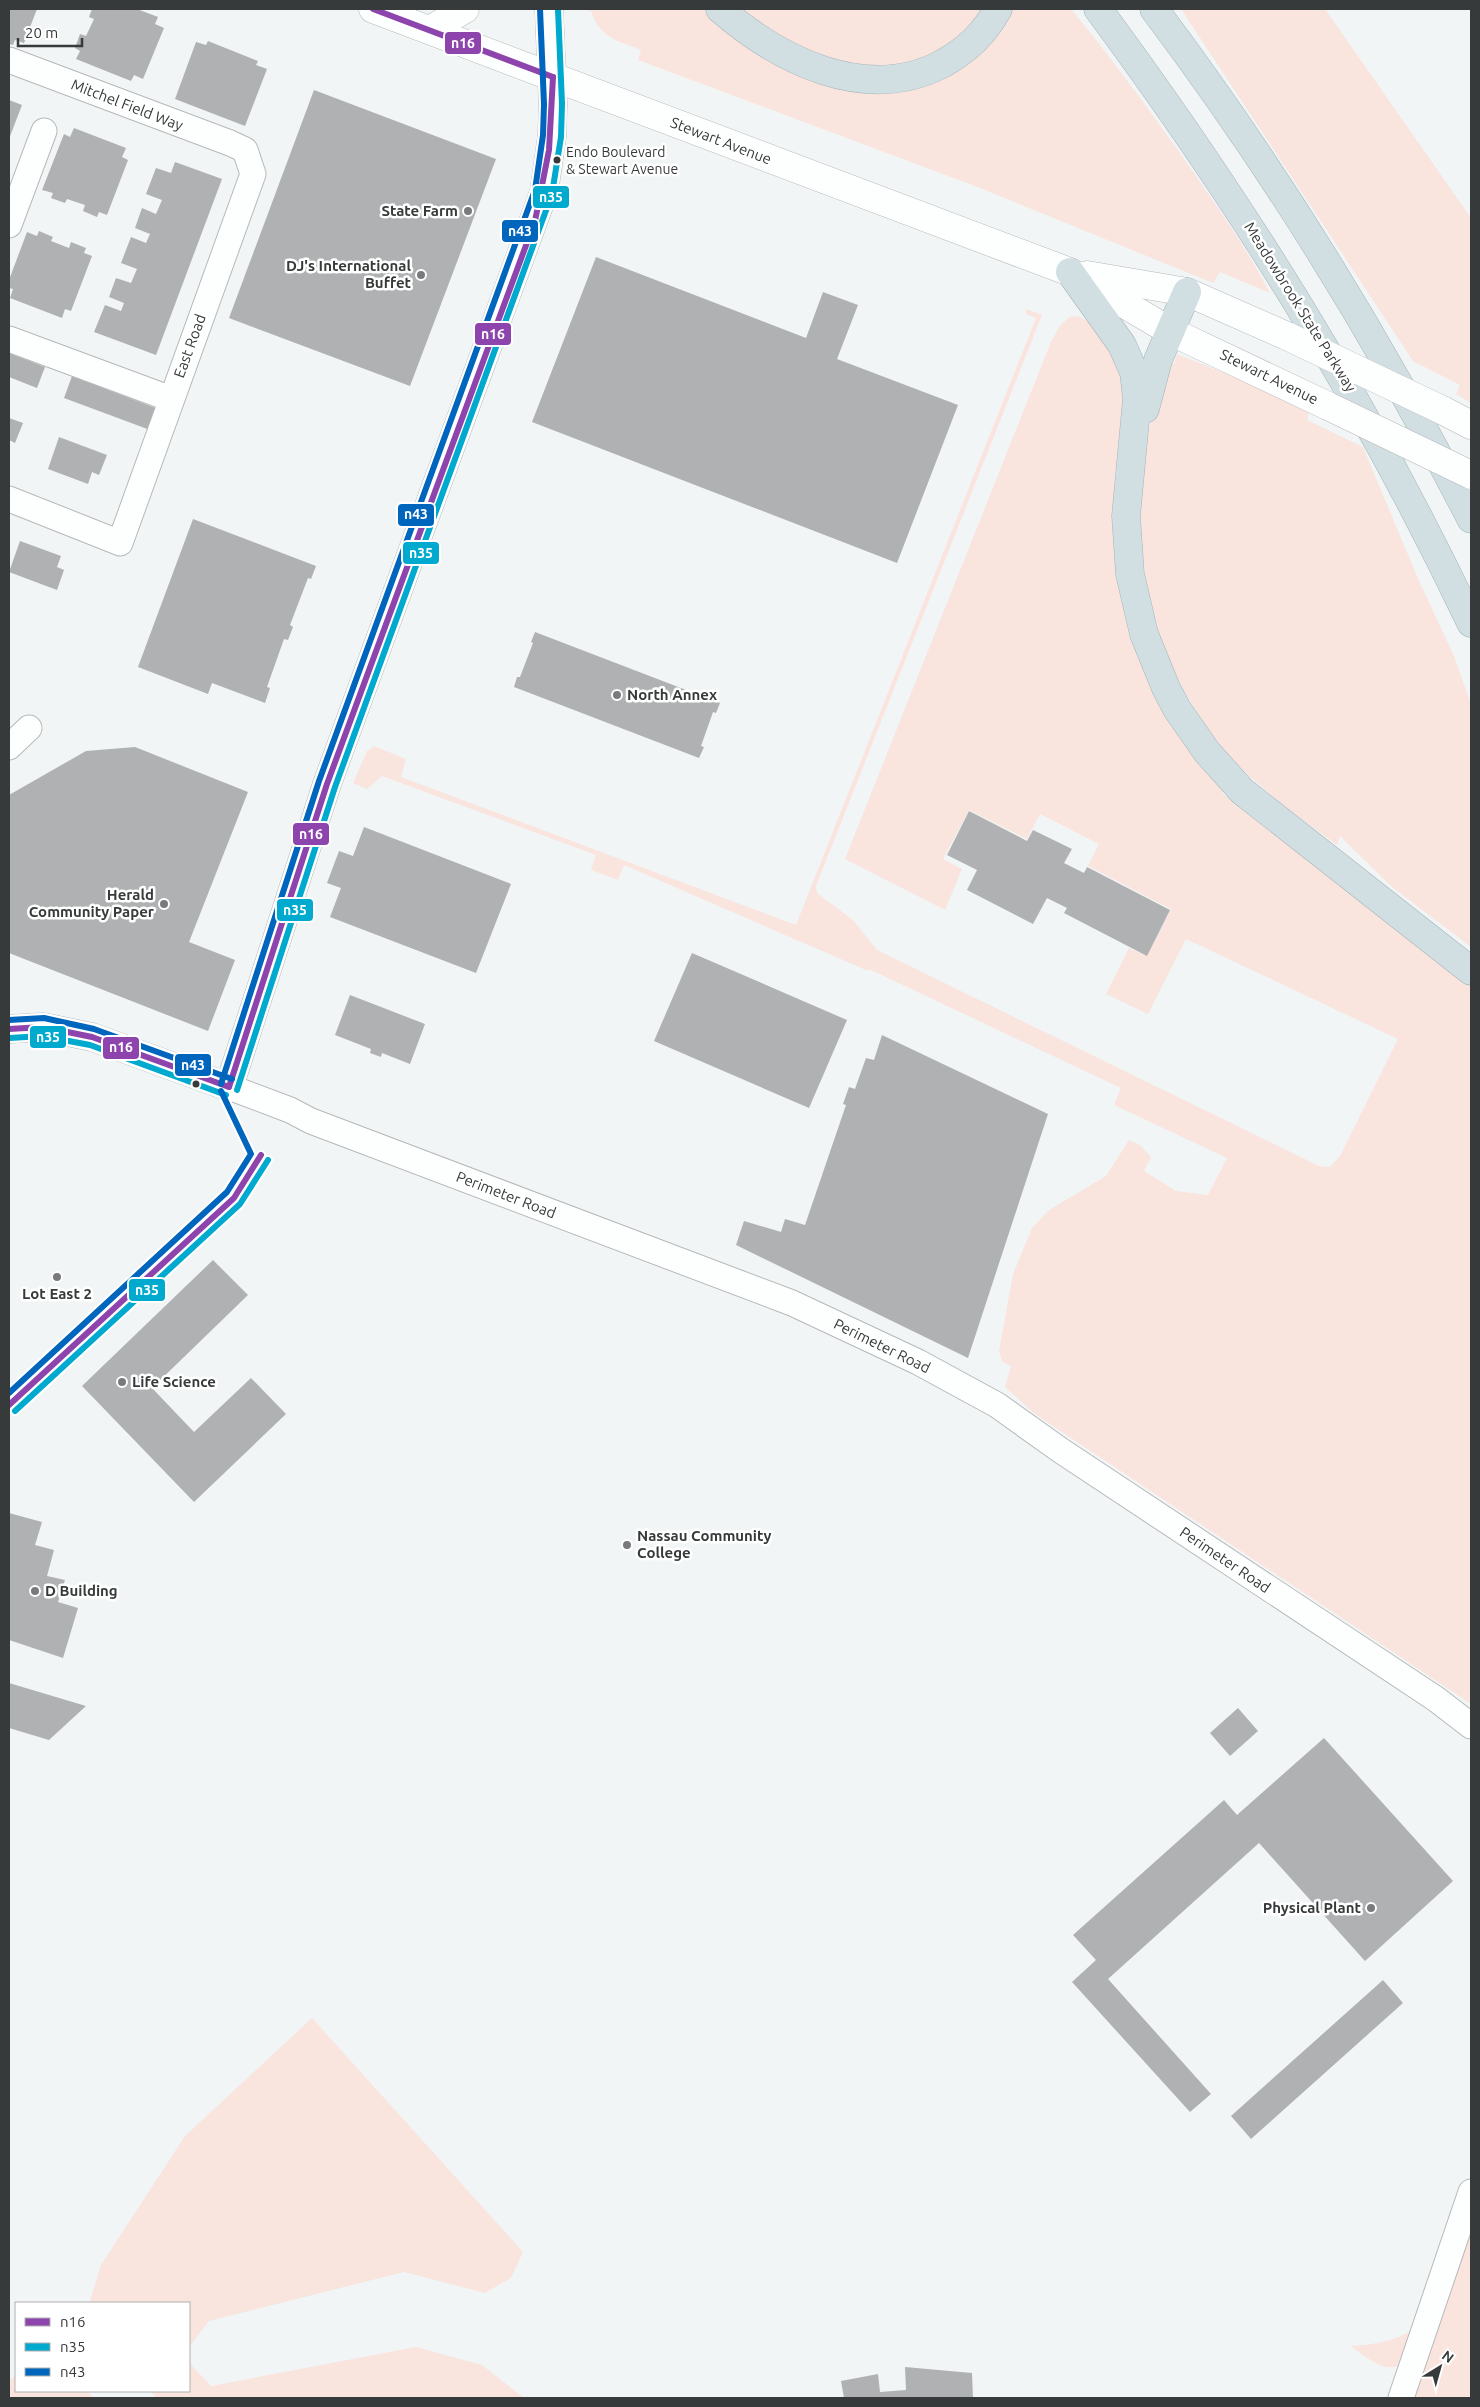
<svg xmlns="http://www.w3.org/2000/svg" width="1480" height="2407" font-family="Ubuntu,sans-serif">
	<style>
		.green { fill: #f9e4de }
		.building { fill: #afb1b2 }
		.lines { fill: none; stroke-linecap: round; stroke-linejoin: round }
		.minor-casing { stroke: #b6b8b9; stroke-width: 27 }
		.tertiary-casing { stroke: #b6b8b9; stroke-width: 29 }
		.secondary-casing { stroke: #b6b8b9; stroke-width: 29 }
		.motorway-casing { stroke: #a4b4b8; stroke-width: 29 }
		.minor { stroke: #fdfefe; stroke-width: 25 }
		.tertiary { stroke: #fdfefe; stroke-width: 28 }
		.secondary { stroke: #fdfefe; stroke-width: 28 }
		.motorway { stroke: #d1dfe2; stroke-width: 28 }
		.secondary-bridge-casing { stroke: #b6b8b9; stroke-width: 29; stroke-linecap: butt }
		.secondary-bridge { stroke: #fdfefe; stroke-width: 28 }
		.bus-1-casing { stroke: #fff; stroke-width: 10 }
		.bus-2-casing { stroke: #fff; stroke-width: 10 }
		.bus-3-casing { stroke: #fff; stroke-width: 10 }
		.bus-1 { stroke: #8e44ad; stroke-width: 6 }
		.bus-2 { stroke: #00a9ce; stroke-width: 6 }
		.bus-3 { stroke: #0065bd; stroke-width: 6 }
		.bus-dot { fill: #373a3a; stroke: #fff; stroke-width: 2 }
		.poi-dot { fill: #787b7c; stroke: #fff; stroke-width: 2 }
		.labels { text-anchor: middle; stroke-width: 5; stroke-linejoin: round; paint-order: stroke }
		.bus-label { font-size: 14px; fill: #373a3a; stroke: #fff; text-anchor: start }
		.street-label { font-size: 15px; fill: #373a3a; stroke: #fff }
		.poi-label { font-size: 15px; font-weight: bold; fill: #373a3a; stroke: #fff; text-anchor: end }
		.line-badge { stroke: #fff; stroke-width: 2 }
		.badge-label { font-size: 14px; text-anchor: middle; font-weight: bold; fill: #fff }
	</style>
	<rect width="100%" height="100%" fill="#f2f5f6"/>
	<g class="green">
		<path d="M580 9H712L879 87 1007 9H1071C1108 54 1143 101 1177 149 1210 196 1243 242 1270 293L1220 272 1213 283 975 186 638 60 641 50C616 40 600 38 591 11Z"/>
		<path d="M739 9H984C978 16 972 27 965 33 956 40 934 56 923 59 856 79 791 50 739 9Z"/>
		<polygon points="1181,9 1325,9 1471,218 1471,403 1456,394 1460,385 1413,361"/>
		<polygon points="1026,309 1042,315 816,886 817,893 853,920 877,950 1319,1166 1330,1167 1340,1156 1398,1039 1186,939 1148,1014 1106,994 1129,948 1147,956 1171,909 1088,866 1099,844 1040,814 1027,839 969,810 943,859 962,869 945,910 845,859 1051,342 1059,327 1069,317 1078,316 1100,328 1117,348 1130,402 1115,472 1113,536 1125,602 1226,786 1222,793 1471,985 1471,1704 1035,1414 1005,1387 1011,1366 1002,1361 999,1351 1013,1274 1032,1228 1049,1210 1106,1176 1129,1140 1140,1145 1151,1157 1144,1171 1176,1191 1208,1195 1227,1158 1114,1105 1121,1088 871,970 866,970 624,865 618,880 591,870 596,855 382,776 367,789 353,783 367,751 374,746 406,759 401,777 796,925 1036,318 1026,314"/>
		<path d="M1177 354 1311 408 1307 420 1363 447 1419 581 1454 656 1471 704V947L1392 887 1340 836 1337 845C1304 821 1271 797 1242 769 1206 733 1171 676 1156 627 1145 595 1140 534 1140 500 1141 453 1154 407 1165 362L1174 364Z"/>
		<polygon points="312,2018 523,2252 511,2278 485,2293 404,2272 209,2321 189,2347 189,2303 91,2303 90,2301 101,2265 185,2136"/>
		<polygon points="1471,2224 1471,2398 1411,2398"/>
		<path d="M1413 2329 1400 2365C1384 2374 1363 2354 1350 2346 1372 2345 1394 2342 1413 2329Z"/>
		<polygon points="416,2347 482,2365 524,2398 156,2398 151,2391 189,2391 189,2356 192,2366 211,2386"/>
		<polygon points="16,2376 16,2391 88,2391 93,2398 9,2398 9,2380"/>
	</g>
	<g class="building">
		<polygon points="9,9 37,9 24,43 15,40 13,45 9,44"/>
		<polygon points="92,9 137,9 158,17 155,24 164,28 143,79 134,75 131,81 76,59 80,51 75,48 80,34 86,36 94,19 89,17"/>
		<polygon points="208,41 258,61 256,65 267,69 245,126 175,99 196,42 206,45"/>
		<polygon points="314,90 496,159 410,386 229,318"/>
		<polygon points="9,100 22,105 9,139"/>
		<polygon points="74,128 126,148 122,157 128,160 107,215 99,212 97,217 83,211 85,205 67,199 65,203 51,198 53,193 42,190 64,134 70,137"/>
		<polygon points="175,162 222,179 156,355 94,332 105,305 121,311 124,303 109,297 116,278 131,283 137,269 121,263 131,237 146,243 150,234 135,228 142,208 156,214 162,200 146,194 156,168 171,173"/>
		<polygon points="39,231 53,237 51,241 69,248 71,242 86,248 84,253 92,256 71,311 65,309 62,318 10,298 13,289 9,288 9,280 27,232 37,236"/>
		<polygon points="596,257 806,338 823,292 858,305 837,359 958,405 897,563 532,422"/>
		<polygon points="9,353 45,367 37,388 9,377"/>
		<polygon points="72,376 158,409 150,430 64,398"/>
		<polygon points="9,418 23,423 15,443 9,440"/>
		<polygon points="59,437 107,455 99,475 92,472 88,484 48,469"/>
		<polygon points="193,519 316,566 311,579 308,578 290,625 293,627 288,640 284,639 267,687 270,688 265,703 212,683 208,694 138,667"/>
		<polygon points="20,541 61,556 57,567 64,570 57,590 9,572"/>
		<polygon points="535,632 720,703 716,713 713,712 701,746 704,747 699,758 514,687 517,677 520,677 533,643 531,642"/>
		<polygon points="135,747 248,792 189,942 235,960 208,1031 9,953 9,795 86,751"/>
		<polygon points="969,811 1027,841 1033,830 1072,849 1064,863 1084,873 1087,867 1170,910 1147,956 1064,913 1067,908 1047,898 1033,924 967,890 977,870 947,855"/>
		<polygon points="364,827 511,884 476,973 330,917 341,888 327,883 339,851 353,856"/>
		<polygon points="692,953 847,1020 809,1108 654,1041"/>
		<polygon points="350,995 425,1024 410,1064 382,1053 381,1057 370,1053 371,1049 335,1035"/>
		<polygon points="882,1035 1048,1114 968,1358 736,1245 744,1221 781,1232 785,1219 805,1225 846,1105 843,1104 849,1087 855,1089 866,1058 874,1060"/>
		<polygon points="213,1260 248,1295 152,1388 194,1432 251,1378 286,1414 194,1502 82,1386"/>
		<polygon points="9,1513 42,1522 35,1545 54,1550 47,1576 65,1580 58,1602 78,1608 63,1658 9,1640"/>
		<polygon points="9,1683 86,1706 49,1740 9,1728"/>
		<polygon points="1238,1708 1258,1731 1230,1756 1210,1733"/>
		<polygon points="1324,1738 1453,1881 1365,1961 1259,1843 1108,1979 1211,2094 1190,2112 1072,1982 1096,1960 1073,1935 1224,1800 1237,1815"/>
		<polygon points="1383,1980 1403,2003 1251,2139 1231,2116"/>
		<polygon points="905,2367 972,2373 973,2398 844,2398 841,2381 878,2374 880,2392 906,2390"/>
	</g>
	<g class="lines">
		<g class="minor-casing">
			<g id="minor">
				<polyline points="9,60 230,143 245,150 253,174 120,543 9,499"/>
				<polyline points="9,225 44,131"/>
				<polyline points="9,339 171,399"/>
				<polyline points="9,747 29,728"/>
				<polyline points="229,1087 290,1110 311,1121 792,1303 918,1362 997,1405 1060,1450 1436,1699 1471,1726"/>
				<polyline points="1401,2398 1471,2192"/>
			</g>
		</g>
		<g class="tertiary-casing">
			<polyline id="tertiary" points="9,1029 43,1027 92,1037 229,1087 327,784 544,192 552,136 553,104 549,9"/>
		</g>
		<g class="secondary-casing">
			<g id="secondary">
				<polyline points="373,9 1070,272 1170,331 1328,406"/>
				<polyline points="430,30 465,9"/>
				<polyline points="1087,275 1187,292 1289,337"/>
				<polyline points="1442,410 1471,425"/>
			</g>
		</g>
		<g class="motorway-casing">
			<g id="motorway">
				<path d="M720 9C779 60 865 104 942 64 967 50 984 34 998 9"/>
				<path d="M1098 9C1243 205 1366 402 1471 623"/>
				<path d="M1154 9C1275 170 1380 340 1471 519"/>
				<polyline points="1070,272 1122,345 1134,372 1137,399 1126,516 1130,574 1144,634 1166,688 1177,709 1207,752 1242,791 1471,971"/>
				<polyline points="1145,409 1158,360 1187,292"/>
			</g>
		</g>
		<use href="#minor" class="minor"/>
		<use href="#tertiary" class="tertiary"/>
		<use href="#secondary" class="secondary"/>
		<use href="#motorway" class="motorway"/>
		<g class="secondary-bridge-casing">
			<g id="secondary-bridge">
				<polyline points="1289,337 1442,410"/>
				<polyline points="1328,406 1471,475"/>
			</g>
		</g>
		<use href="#secondary-bridge" class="secondary-bridge"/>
		<g class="bus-1-casing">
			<g id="bus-1">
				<polyline points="373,9 553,77"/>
				<polyline points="9,1029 43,1027 92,1037 229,1087"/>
				<polyline points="229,1087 327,784 535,221 549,150 553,77"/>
				<polyline points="9,1405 234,1198 261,1155"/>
			</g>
		</g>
		<g class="bus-2-casing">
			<g id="bus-2">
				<polyline points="10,1038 42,1036 90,1045 226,1095"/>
				<polyline points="237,1090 335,787 552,194 561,137 562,104 558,9"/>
				<polyline points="15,1411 240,1204 268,1160"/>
			</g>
		</g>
		<g class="bus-3-casing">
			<g id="bus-3">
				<polyline points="9,1020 44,1018 94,1029 232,1079"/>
				<polyline points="221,1084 319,781 535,190 543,135 544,104 540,9"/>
				<polyline points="9,1393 227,1192 251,1154 221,1091"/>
			</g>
		</g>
		<use href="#bus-1" class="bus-1"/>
		<use href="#bus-2" class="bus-2"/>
		<use href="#bus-3" class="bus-3"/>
	</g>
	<g class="bus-dot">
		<circle cx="557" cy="160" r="4.5"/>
		<circle cx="196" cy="1084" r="4.5"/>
	</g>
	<g class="poi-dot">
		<circle cx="468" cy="211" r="5"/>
		<circle cx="421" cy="275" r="5"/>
		<circle cx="617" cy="695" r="5"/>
		<circle cx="164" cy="904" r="5"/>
		<circle cx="57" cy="1277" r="5"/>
		<circle cx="122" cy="1382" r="5"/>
		<circle cx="627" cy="1545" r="5"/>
		<circle cx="35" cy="1591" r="5"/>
		<circle cx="1371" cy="1908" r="5"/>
	</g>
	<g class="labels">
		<g class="bus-label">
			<text x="566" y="157">Endo Boulevard<tspan x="566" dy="17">&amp; Stewart Avenue</tspan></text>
		</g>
		<g class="street-label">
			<text transform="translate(127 105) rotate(21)" y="5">Mitchel Field Way</text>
			<text transform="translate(721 141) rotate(21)" y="5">Stewart Avenue</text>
			<text transform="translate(1300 307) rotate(58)" y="5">Meadowbrook State Parkway</text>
			<text transform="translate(190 346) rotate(-70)" y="5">East Road</text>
			<text transform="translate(1269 377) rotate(26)" y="5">Stewart Avenue</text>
			<text transform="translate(506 1195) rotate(21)" y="5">Perimeter Road</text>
			<text transform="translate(882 1346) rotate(26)" y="5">Perimeter Road</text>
			<text transform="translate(1225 1560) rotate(34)" y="5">Perimeter Road</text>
		</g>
		<g class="poi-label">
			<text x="458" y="216">State Farm</text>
			<text x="411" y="271">DJ's International<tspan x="411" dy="17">Buffet</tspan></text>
			<text x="627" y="700" text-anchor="start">North Annex</text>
			<text x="154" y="900">Herald<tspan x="154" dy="17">Community Paper</tspan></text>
			<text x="57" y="1299" text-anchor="middle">Lot East 2</text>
			<text x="132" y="1387" text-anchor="start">Life Science</text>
			<text x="637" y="1541" text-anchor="start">Nassau Community<tspan x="637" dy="17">College</tspan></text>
			<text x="45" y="1596" text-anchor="start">D Building</text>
			<text x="1361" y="1913">Physical Plant</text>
		</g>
	</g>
	<g class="line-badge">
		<rect x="444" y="31" width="38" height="24" rx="5" fill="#8e44ad"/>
		<rect x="532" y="185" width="38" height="24" rx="5" fill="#00a9ce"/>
		<rect x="501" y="219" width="38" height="24" rx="5" fill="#0065bd"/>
		<rect x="474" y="322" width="38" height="24" rx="5" fill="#8e44ad"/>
		<rect x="397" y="503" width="38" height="24" rx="5" fill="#0065bd"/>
		<rect x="402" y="541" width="38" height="24" rx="5" fill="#00a9ce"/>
		<rect x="292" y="822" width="38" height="24" rx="5" fill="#8e44ad"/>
		<rect x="276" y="898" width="38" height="24" rx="5" fill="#00a9ce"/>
		<rect x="29" y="1025" width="38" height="24" rx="5" fill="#00a9ce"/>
		<rect x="102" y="1036" width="38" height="24" rx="5" fill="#8e44ad"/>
		<rect x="174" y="1053" width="38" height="24" rx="5" fill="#0065bd"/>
		<rect x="128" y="1278" width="38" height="24" rx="5" fill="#00a9ce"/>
	</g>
	<g class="badge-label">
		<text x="463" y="48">n16</text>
		<text x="551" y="202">n35</text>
		<text x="520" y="236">n43</text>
		<text x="493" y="339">n16</text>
		<text x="416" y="519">n43</text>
		<text x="421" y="558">n35</text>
		<text x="311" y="839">n16</text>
		<text x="295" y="915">n35</text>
		<text x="48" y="1042">n35</text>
		<text x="121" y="1052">n16</text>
		<text x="193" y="1070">n43</text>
		<text x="147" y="1295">n35</text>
	</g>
	<rect width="1480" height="2407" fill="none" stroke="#373a3a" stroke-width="20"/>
	<rect x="15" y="2302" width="175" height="90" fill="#ffffff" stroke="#afb0b0"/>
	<rect x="25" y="2318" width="25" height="8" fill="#8e44ad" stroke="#afb0b0"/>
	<text x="60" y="2327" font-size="15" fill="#373a3a">n16</text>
	<rect x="25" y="2343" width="25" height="8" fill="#00a9ce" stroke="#afb0b0"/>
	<text x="60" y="2352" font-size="15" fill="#373a3a">n35</text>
	<rect x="25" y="2368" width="25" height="8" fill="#0065bd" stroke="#afb0b0"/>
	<text x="60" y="2377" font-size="15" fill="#373a3a">n43</text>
	<g transform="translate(1440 2367) rotate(37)" stroke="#ffffff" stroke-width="4" paint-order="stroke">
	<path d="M0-4L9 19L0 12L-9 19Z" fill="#373a3a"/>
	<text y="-8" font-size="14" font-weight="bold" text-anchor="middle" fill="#373a3a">N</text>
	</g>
	<path d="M18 38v8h64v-8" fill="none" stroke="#373a3a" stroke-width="2.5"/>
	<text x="25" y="38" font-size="15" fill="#373a3a" stroke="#ffffff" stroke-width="4" paint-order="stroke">20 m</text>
</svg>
